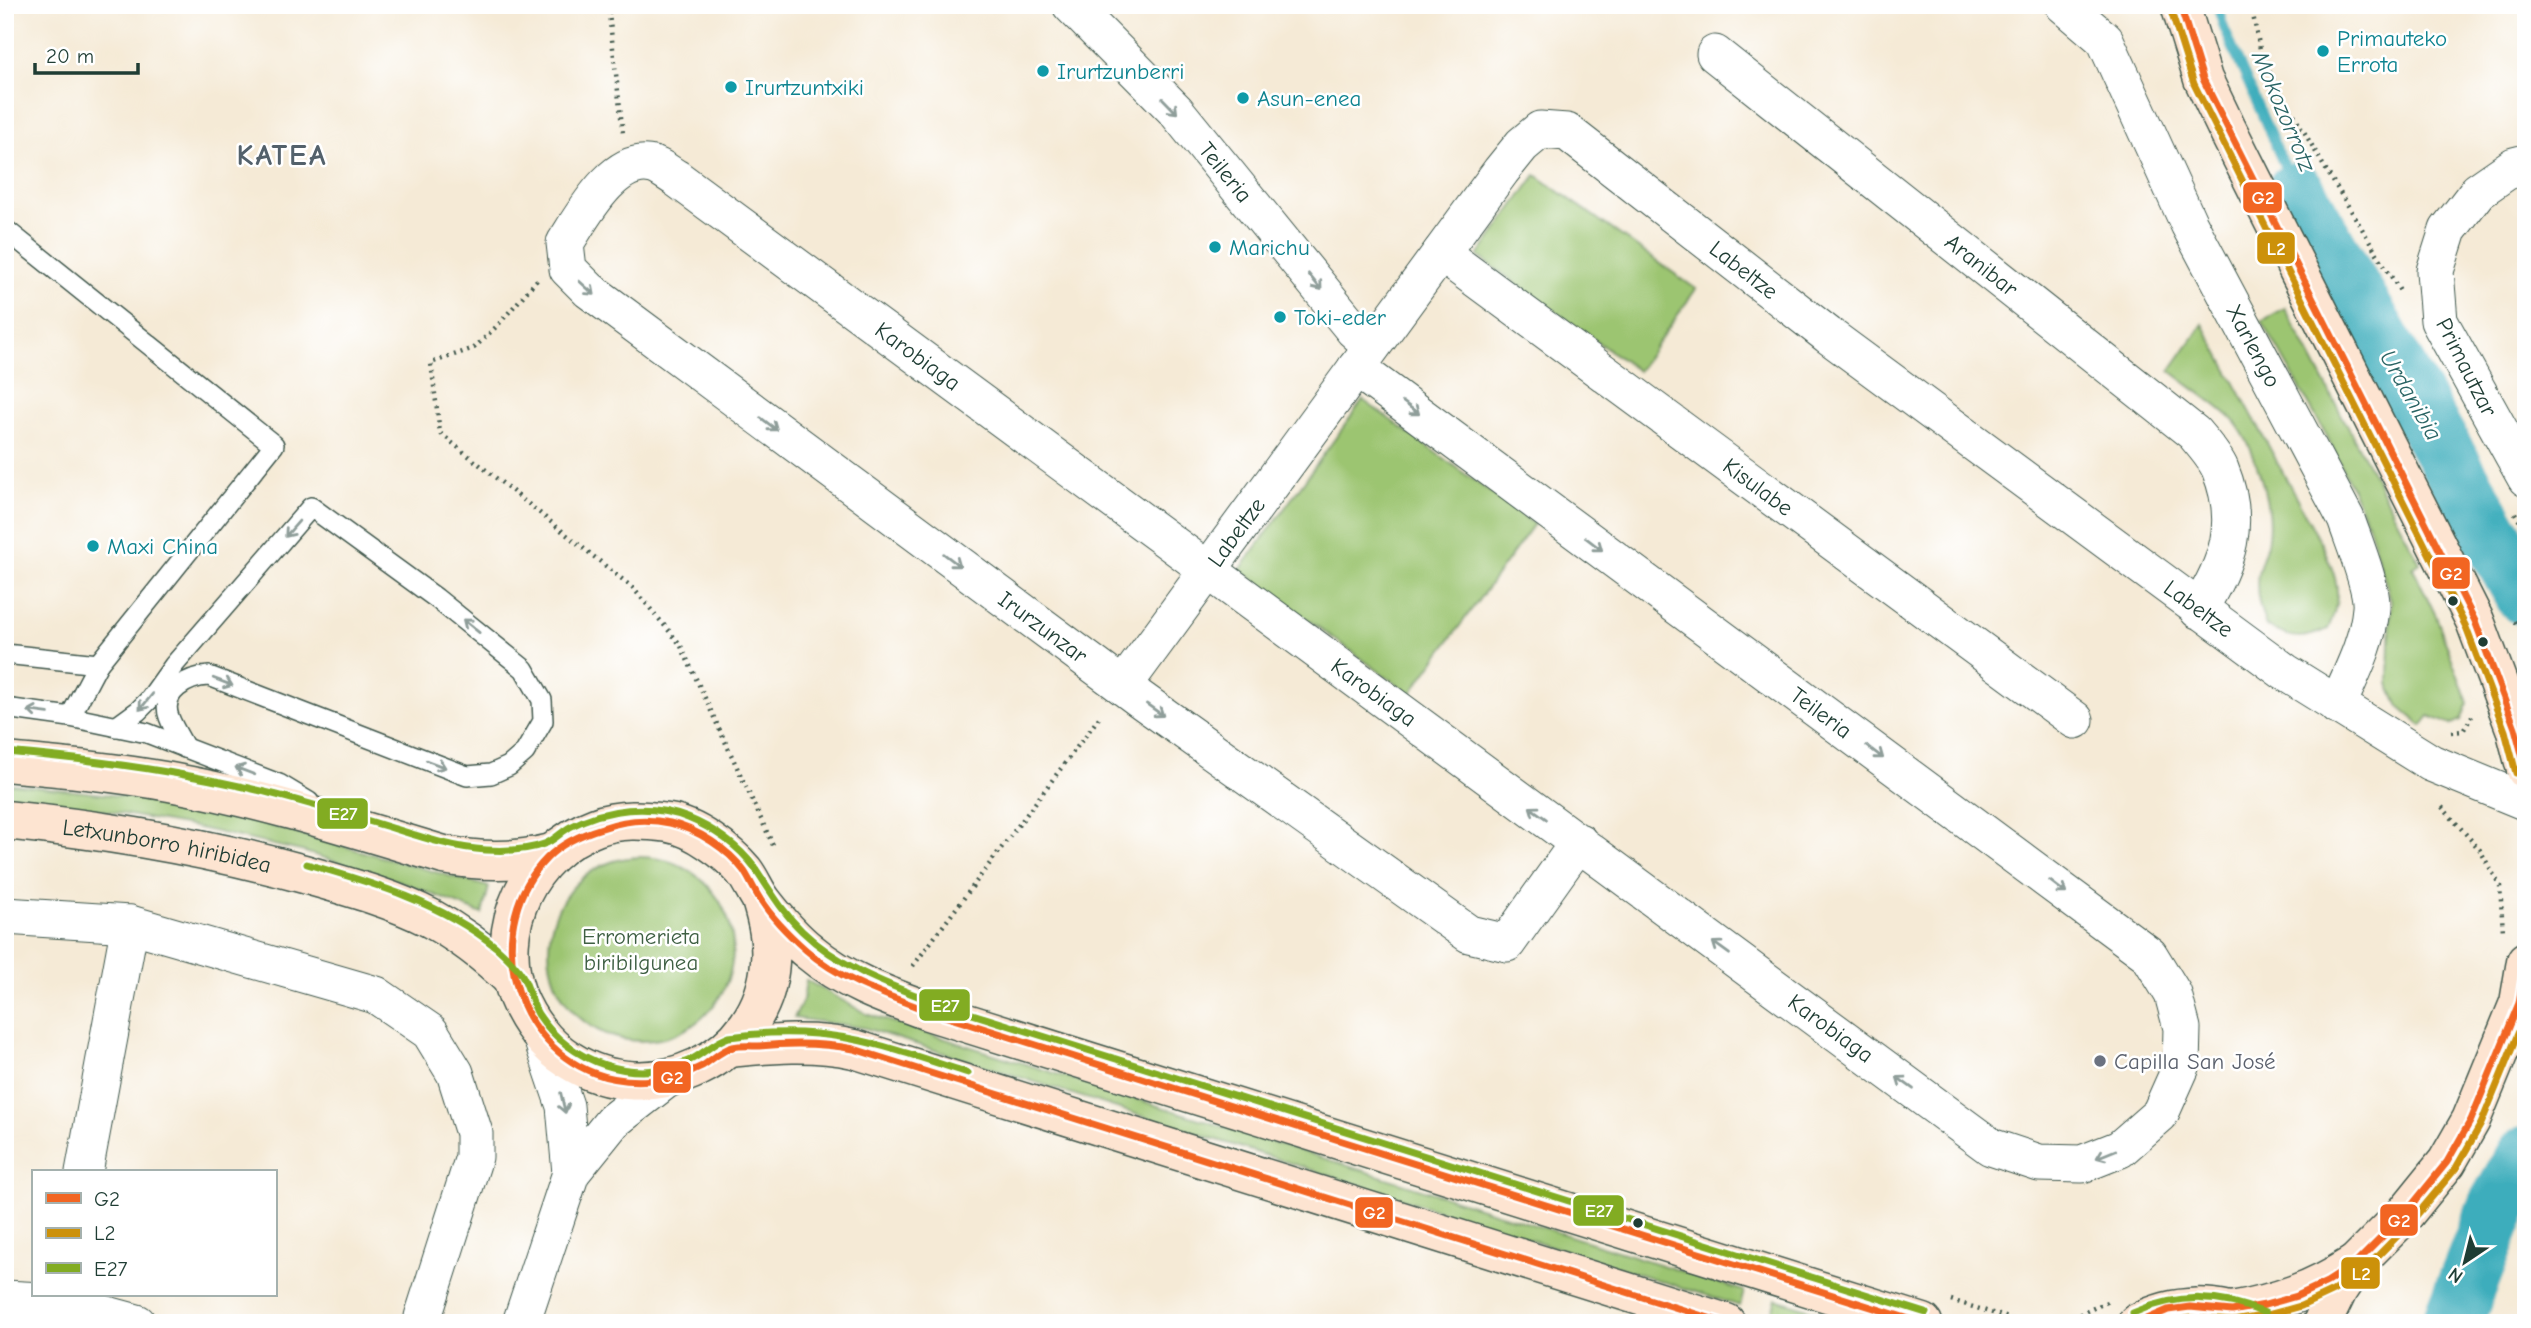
<svg xmlns="http://www.w3.org/2000/svg" width="2531" height="1328" font-family="'Comic Neue',sans-serif">
	<style>
		.green { fill: #9cc571; stroke: #5e8152; stroke-width: 2 }
		.lines { fill: none; stroke-linecap: round; stroke-linejoin: round }
		.stream { stroke: #3eadbc; stroke-width: 10 }
		.river { stroke: #3eadbc; stroke-width: 61 }
		.service-casing { stroke: #3f574c; stroke-width: 22 }
		.minor-casing { stroke: #3f574c; stroke-width: 39 }
		.secondary-casing { stroke: #3f574c; stroke-width: 41 }
		.path { stroke: #3f574c; stroke-width: 4.5; stroke-dasharray: 2 5; stroke-linecap: butt }
		.service { stroke: #fff; stroke-width: 19 }
		.minor { stroke: #fff; stroke-width: 37 }
		.secondary { stroke: #fde4d1; stroke-width: 38 }
		.bus-1-casing { stroke: #fff; stroke-width: 12 }
		.bus-2-casing { stroke: #fff; stroke-width: 12 }
		.bus-3-casing { stroke: #fff; stroke-width: 12 }
		.bus-1 { stroke: #f26522; stroke-width: 7 }
		.bus-2 { stroke: #cc910a; stroke-width: 7 }
		.bus-3 { stroke: #82ac22; stroke-width: 7 }
		.oneway { stroke: #8f9e9a }
		.culture-dot { fill: #0f9aa8; stroke: #fff; stroke-width: 2.5 }
		.bus-dot { fill: #1f3d34; stroke: #fff; stroke-width: 2.5 }
		.worship-dot { fill: #6b7280; stroke: #fff; stroke-width: 2.5 }
		.labels { text-anchor: middle; stroke-width: 5; stroke-linejoin: round; paint-order: stroke }
		.culture-label { font-size: 23px; fill: #0d838f; stroke: #fff; text-anchor: start }
		.street-label { font-size: 23px; fill: #1f3d34; stroke: #fff }
		.park-label { font-size: 23px; fill: #3e5f43; stroke: #fff }
		.worship-label { font-size: 23px; fill: #5b616d; stroke: #fff; text-anchor: start }
		.water-label { font-size: 24px; font-style: italic; fill: #2a6464; stroke: #fff }
		.district-label { font-size: 30px; font-weight: bold; letter-spacing: 2px; fill: #53616b; stroke: #fff }
		.line-badge { stroke: #fff; stroke-width: 2.5 }
		.badge-label { font-size: 19px; text-anchor: middle; font-weight: bold; fill: #fff }
	</style>
	<rect width="100%" height="100%" fill="#fff"/>
	<filter id="ink" filterUnits="userSpaceOnUse"><feTurbulence type="fractalNoise" baseFrequency=".0143" numOctaves="2"/><feDisplacementMap in="SourceGraphic" scale="14" xChannelSelector="R" yChannelSelector="G"/><feConvolveMatrix kernelMatrix="1 2 1 2 8 2 1 2 1" color-interpolation-filters="sRGB"/></filter>
	<filter id="wash" filterUnits="userSpaceOnUse"><feTurbulence type="fractalNoise" baseFrequency=".00686" numOctaves="4" result="noise"/><feDisplacementMap in="SourceGraphic" scale="28" xChannelSelector="R" yChannelSelector="G"/><feGaussianBlur stdDeviation="1.57" result="paint"/><feColorMatrix in="noise" values="0 0 0 0 0 0 0 0 0 0 0 0 0 0 0 0 0 1.4 0 .05"/><feComposite in="paint" operator="in"/></filter>
	<g filter="url(#wash)">
		<rect width="100%" height="100%" fill="#f5ead6"/>
		<g class="green">
			<polygon points="1536,175 1696,289 1638,371 1478,256"/>
			<polygon points="2285,308 2420,563 2413,568 2436,616 2468,703 2461,720 2451,725 2430,716 2422,726 2399,707 2389,684 2391,600 2366,519 2328,438 2262,321"/>
			<path d="M2203 324 2324 549C2338 582 2343 595 2328 629 2301 641 2292 639 2266 626 2260 609 2255 592 2258 574 2260 561 2267 550 2268 537 2273 505 2253 439 2230 417 2211 400 2189 386 2170 371Z"/>
			<polygon points="1363,400 1534,524 1410,694 1240,570"/>
			<polygon points="5,783 146,799 250,820 489,887 482,914 399,881 305,852 190,826 101,810 5,801"/>
			<circle cx="641" cy="949" r="92"/>
			<polygon points="806,980 867,1014 1744,1291 1740,1306 865,1028 794,1018 803,1000"/>
			<polygon points="1776,1299 1852,1323 1796,1323 1771,1315"/>
		</g>
		<g class="lines">
			<polyline class="stream" points="2217,5 2224,28 2296,193"/>
			<g class="river">
				<polyline points="2296,193 2526,596"/>
				<polyline points="2453,1323 2455,1315 2498,1206 2526,1157"/>
			</g>
		</g>
	</g>
	<g filter="url(#ink)">
		<g class="lines">
			<g class="service-casing">
				<g id="service">
					<polyline points="5,229 274,445 98,664 70,717"/>
					<polyline points="5,654 98,664"/>
					<polyline points="5,708 70,717 147,733 279,784 309,802"/>
					<path d="M116 727 138 711 149 700 174 665 311 507 436 598 524 669 542 700 543 721 525 752 509 766 491 774 467 776 209 676C187 677 160 692 169 717 173 728 180 738 185 748"/>
				</g>
			</g>
			<g class="minor-casing">
				<g id="minor">
					<path id="s1" d="M1071 5 1176 111 1354 330 1372 346"/>
					<path id="s2" d="M2064 5 2105 40 2189 224 2346 519C2353 540 2373 588 2371 608 2368 643 2351 674 2337 706"/>
					<path id="s3" d="M1715 54 2194 433C2203 444 2215 457 2220 469 2242 523 2228 563 2198 610"/>
					<polyline points="2526,163 2514,166 2478,191 2448,230 2435,271 2439,321 2526,478"/>
					<path id="s4" d="M1441 253 2075 720"/>
					<path id="s5" d="M1356 368 2149 955 2173 994 2182 1028 2181 1067 2160 1114 2120 1149 2082 1164 2039 1163 1991 1147 676 178C669 174 661 167 653 165 614 155 582 217 565 243L568 269 589 290 1140 699 1469 934 1507 943 1579 842"/>
					<path id="s6" d="M1123 686 1501 171 1522 145 1540 130 1567 132 1828 335 2285 672 2431 763 2526 802"/>
					<polyline points="5,916 130,924 376,995 430,1032 455,1073 474,1133 474,1157 423,1317"/>
					<polyline points="542,1038 565,1106 571,1173"/>
					<polyline points="84,1172 130,924"/>
					<polyline points="5,1299 60,1302 137,1323"/>
					<polyline points="521,1323 571,1173 613,1121 667,1079"/>
				</g>
			</g>
			<g class="secondary-casing">
				<g id="secondary">
					<polyline points="2180,5 2203,79 2226,127 2475,621 2515,728 2526,770"/>
					<path d="M5 762C60 767 116 772 170 782 263 799 354 828 444 855 482 862 514 862 552 853"/>
					<path id="s7" d="M5 820C107 830 206 847 304 874 346 886 391 898 430 918 460 934 486 954 511 978"/>
					<path d="M761 900C767 920 772 940 770 962 764 1060 650 1112 569 1060 545 1045 527 1020 517 995 493 927 528 852 596 827 619 818 645 820 669 823 694 827 728 852 744 871 751 880 756 893 763 902 777 920 792 938 810 952 844 981 887 996 928 1011L1923 1323"/>
					<path d="M728 1048C771 1044 812 1040 854 1049L1726 1323"/>
					<path d="M2232 1311C2277 1303 2314 1290 2353 1265"/>
					<path d="M2137 1323C2174 1303 2219 1302 2256 1321"/>
					<polyline points="2322,1323 2338,1290 2355,1264 2404,1215 2447,1162 2471,1120 2519,1003 2526,961"/>
				</g>
			</g>
			<g class="path">
				<polyline points="608,5 623,134"/>
				<polyline points="2251,5 2262,59 2325,168 2400,291"/>
				<polyline points="537,280 498,325 474,348 431,363 440,433 633,588 680,644 773,845"/>
				<polyline points="2515,513 2526,532"/>
				<polyline points="2514,622 2524,628 2526,633"/>
				<polyline points="2451,732 2463,731 2472,716"/>
				<polyline points="2442,807 2480,850 2500,886 2503,932"/>
				<polyline points="913,966 1101,715"/>
				<polyline points="1951,1300 2018,1321 2067,1320 2107,1302"/>
			</g>
			<use href="#service" class="service"/>
			<use href="#minor" class="minor"/>
			<use href="#secondary" class="secondary"/>
			<g class="bus-1-casing">
				<g id="bus-1">
					<polyline points="2180,5 2203,79 2475,621 2515,728 2526,769"/>
					<path d="M1725 1323 854 1049C822 1043 791 1043 759 1046 751 1046 741 1045 733 1047 721 1050 712 1060 702 1066 671 1083 626 1085 594 1073 509 1040 483 923 547 858 563 842 582 834 602 828 624 820 648 818 670 823 697 829 728 849 744 871 750 880 754 890 760 899 772 918 789 935 806 950 840 980 886 995 928 1011L1922 1323"/>
					<polyline points="2138,1323 2168,1310 2190,1307 2232,1311 2265,1305 2297,1296 2327,1282 2355,1264 2404,1215 2447,1162 2471,1120 2519,1003 2526,962"/>
				</g>
			</g>
			<g class="bus-2-casing">
				<g id="bus-2">
					<polyline points="2170,8 2194,84 2465,625 2505,731 2516,773"/>
					<polyline points="2165,1323 2190,1318 2233,1321 2268,1315 2301,1306 2333,1291 2362,1272 2411,1222 2456,1168 2481,1124 2526,1014"/>
				</g>
			</g>
			<g class="bus-3-casing">
				<g id="bus-3">
					<path d="M6 752C98 760 188 772 277 795 315 805 352 816 389 827 421 837 453 848 486 850 505 851 526 851 544 844 554 841 561 832 570 827 605 808 651 803 688 818 713 828 739 846 755 868 770 890 782 912 802 931 838 966 886 984 931 1001L1926 1313"/>
					<path d="M307 864C373 883 442 903 496 947 505 955 516 965 522 975 529 987 531 1002 538 1014 570 1063 634 1085 688 1061 703 1055 713 1042 729 1037 824 1023 880 1044 968 1073"/>
					<path d="M2133 1313C2178 1293 2220 1294 2265 1313"/>
				</g>
			</g>
			<use href="#bus-1" class="bus-1"/>
			<use href="#bus-2" class="bus-2"/>
			<use href="#bus-3" class="bus-3"/>
		</g>
		<defs><path id="oneway-shaft" d="M-6 0H5M1.5-3L5.5 0L1.5 3" fill="none" stroke-width="1.6" stroke-linecap="round" stroke-linejoin="round" transform="scale(1.75)"/></defs>
		<g class="oneway">
			<use href="#oneway-shaft" transform="translate(1170 106) rotate(46)"/>
			<use href="#oneway-shaft" transform="translate(1315 282) rotate(51)"/>
			<use href="#oneway-shaft" transform="translate(587 288) rotate(42)"/>
			<use href="#oneway-shaft" transform="translate(1411 408) rotate(37)"/>
			<use href="#oneway-shaft" transform="translate(769 424) rotate(37)"/>
			<use href="#oneway-shaft" transform="translate(292 529) rotate(131)"/>
			<use href="#oneway-shaft" transform="translate(1594 544) rotate(37)"/>
			<use href="#oneway-shaft" transform="translate(952 560) rotate(37)"/>
			<use href="#oneway-shaft" transform="translate(471 626) rotate(-141)"/>
			<use href="#oneway-shaft" transform="translate(223 682) rotate(21)"/>
			<use href="#oneway-shaft" transform="translate(146 702) rotate(129)"/>
			<use href="#oneway-shaft" transform="translate(1155 710) rotate(35)"/>
			<use href="#oneway-shaft" transform="translate(38 712) rotate(-172)"/>
			<use href="#oneway-shaft" transform="translate(1875 752) rotate(37)"/>
			<use href="#oneway-shaft" transform="translate(436 764) rotate(21)"/>
			<use href="#oneway-shaft" transform="translate(245 771) rotate(-159)"/>
			<use href="#oneway-shaft" transform="translate(1538 813) rotate(-144)"/>
			<use href="#oneway-shaft" transform="translate(2058 887) rotate(37)"/>
			<use href="#oneway-shaft" transform="translate(1721 948) rotate(-144)"/>
			<use href="#oneway-shaft" transform="translate(1905 1083) rotate(-144)"/>
			<use href="#oneway-shaft" transform="translate(563 1103) rotate(77)"/>
			<use href="#oneway-shaft" transform="translate(2106 1154) rotate(158)"/>
		</g>
	</g>
	<g class="culture-dot">
		<circle cx="2323" cy="51" r="7"/>
		<circle cx="1043" cy="71" r="7"/>
		<circle cx="731" cy="87" r="7"/>
		<circle cx="1243" cy="98" r="7"/>
		<circle cx="1215" cy="247" r="7"/>
		<circle cx="1280" cy="317" r="7"/>
		<circle cx="93" cy="546" r="7"/>
	</g>
	<g class="bus-dot">
		<circle cx="2453" cy="601" r="6"/>
		<circle cx="2483" cy="642" r="6"/>
		<circle cx="1638" cy="1223" r="6"/>
	</g>
	<circle class="worship-dot" cx="2100" cy="1061" r="7"/>
	<g class="labels">
		<g class="culture-label">
			<text x="2337" y="46">Primauteko<tspan x="2337" dy="26">Errota</tspan></text>
			<text x="1057" y="79">Irurtzunberri</text>
			<text x="745" y="95">Irurtzuntxiki</text>
			<text x="1257" y="106">Asun-enea</text>
			<text x="1229" y="255">Marichu</text>
			<text x="1294" y="325">Toki-eder</text>
			<text x="107" y="554">Maxi China</text>
		</g>
		<g class="street-label">
			<text dy="8" stroke="none"><textPath href="#s1" startOffset="228">Teileria</textPath></text>
			<text dy="8" stroke="none"><textPath href="#s3" startOffset="340">Aranibar</textPath></text>
			<text dy="8" stroke="none"><textPath href="#s6" startOffset="947">Labeltze</textPath></text>
			<text dy="8" stroke="none"><textPath href="#s2" startOffset="394">Xarlengo</textPath></text>
			<text transform="translate(918 356) rotate(36)" y="8">Karobiaga</text>
			<text transform="translate(2467 367) rotate(63)" y="8">Primautzar</text>
			<text dy="8" stroke="none"><textPath href="#s4" startOffset="394">Kisulabe</textPath></text>
			<text dy="8" stroke="none"><textPath href="#s6" startOffset="191">Labeltze</textPath></text>
			<text dy="8" stroke="none"><textPath href="#s6" startOffset="1514">Labeltze</textPath></text>
			<text dy="8" stroke="none"><textPath href="#s5" startOffset="3752">Irurzunzar</textPath></text>
			<text transform="translate(1374 692) rotate(36)" y="8">Karobiaga</text>
			<text dy="8" stroke="none"><textPath href="#s5" startOffset="579">Teileria</textPath></text>
			<text dy="8" stroke="none"><textPath href="#s7" startOffset="164">Letxunborro hiribidea</textPath></text>
			<text transform="translate(1831 1028) rotate(36)" y="8">Karobiaga</text>
		</g>
		<g class="park-label">
			<text x="641" y="944">Erromerieta<tspan x="641" dy="26">biribilgunea</tspan></text>
		</g>
		<g class="worship-label">
			<text x="2114" y="1069">Capilla San José</text>
		</g>
		<g class="water-label">
			<text transform="translate(2284 111) rotate(67)" y="8">Mokozorrotz</text>
			<text transform="translate(2411 395) rotate(60)" y="8">Urdanibia</text>
		</g>
		<g class="district-label">
			<text x="282" y="165">KATEA</text>
		</g>
	</g>
	<g class="line-badge">
		<rect x="2242" y="181" width="41" height="33" rx="7" fill="#f26522"/>
		<rect x="2256" y="231" width="40" height="34" rx="7" fill="#cc910a"/>
		<rect x="2431" y="556" width="40" height="34" rx="7" fill="#f26522"/>
		<rect x="316" y="797" width="53" height="33" rx="7" fill="#82ac22"/>
		<rect x="918" y="988" width="53" height="34" rx="7" fill="#82ac22"/>
		<rect x="652" y="1060" width="40" height="34" rx="7" fill="#f26522"/>
		<rect x="1572" y="1194" width="53" height="33" rx="7" fill="#82ac22"/>
		<rect x="1354" y="1196" width="40" height="33" rx="7" fill="#f26522"/>
		<rect x="2379" y="1203" width="40" height="34" rx="7" fill="#f26522"/>
		<rect x="2340" y="1256" width="41" height="34" rx="7" fill="#cc910a"/>
	</g>
	<g class="badge-label">
		<text x="2263" y="204">G2</text>
		<text x="2276" y="255">L2</text>
		<text x="2451" y="580">G2</text>
		<text x="343" y="820">E27</text>
		<text x="945" y="1012">E27</text>
		<text x="672" y="1084">G2</text>
		<text x="1599" y="1217">E27</text>
		<text x="1374" y="1219">G2</text>
		<text x="2399" y="1227">G2</text>
		<text x="2361" y="1280">L2</text>
	</g>
	<rect width="2531" height="1328" fill="none" stroke="#fff" stroke-width="28"/>
	<rect x="32" y="1170" width="245" height="126" fill="#ffffff" stroke="#a5b1ae" stroke-width="2"/>
	<rect x="46" y="1193" width="35" height="10" fill="#f26522" stroke="#a5b1ae" stroke-width="2"/>
	<text x="94" y="1206" font-size="21" fill="#1f3d34">G2</text>
	<rect x="46" y="1228" width="35" height="10" fill="#cc910a" stroke="#a5b1ae" stroke-width="2"/>
	<text x="94" y="1240" font-size="21" fill="#1f3d34">L2</text>
	<rect x="46" y="1263" width="35" height="10" fill="#82ac22" stroke="#a5b1ae" stroke-width="2"/>
	<text x="94" y="1276" font-size="21" fill="#1f3d34">E27</text>
	<g transform="translate(2465 1262) rotate(215)" stroke="#ffffff" stroke-width="5" paint-order="stroke">
	<path d="M0-5L12 26L0 18L-12 26Z" fill="#1f3d34"/>
	<text y="-10" font-size="19" font-weight="bold" text-anchor="middle" fill="#1f3d34">N</text>
	</g>
	<path d="M35 63v10h103v-10" fill="none" stroke="#1f3d34" stroke-width="3.5"/>
	<text x="46" y="63" font-size="21" fill="#1f3d34" stroke="#ffffff" stroke-width="5" paint-order="stroke">20 m</text>
</svg>
